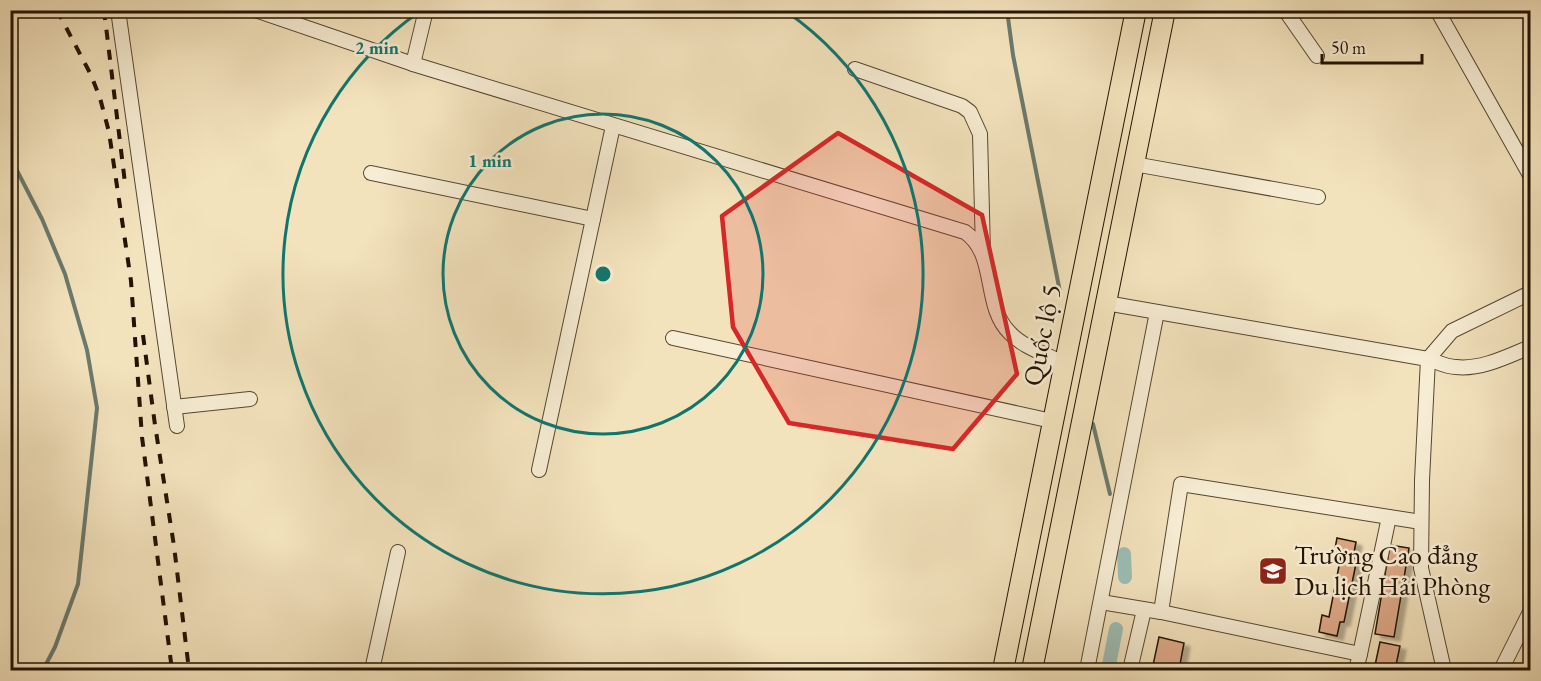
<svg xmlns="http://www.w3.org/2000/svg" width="1541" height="681" font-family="'EB Garamond',serif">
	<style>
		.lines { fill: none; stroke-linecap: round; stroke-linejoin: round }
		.stream { stroke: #6b7a6d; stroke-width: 4 }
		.canal { stroke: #9cbeb5; stroke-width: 14 }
		.building { fill: #dea988; stroke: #221301; stroke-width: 1.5; filter: url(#shadow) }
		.minor-casing { stroke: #564730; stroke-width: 16 }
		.highway-casing { stroke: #221301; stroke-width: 22 }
		.minor { stroke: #f7edd4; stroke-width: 14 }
		.highway { stroke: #f3e3bd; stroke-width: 20 }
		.rail { stroke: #221301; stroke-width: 4; stroke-dasharray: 10 10; stroke-linecap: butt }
		.marked { fill: #d62828; fill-opacity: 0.2; stroke: #d62828; stroke-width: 4.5; stroke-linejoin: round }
		.ring { fill: none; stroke: #0f766e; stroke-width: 3 }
		.labels { text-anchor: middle; stroke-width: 5; stroke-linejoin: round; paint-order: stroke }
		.street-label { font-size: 27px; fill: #221301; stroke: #f7edd4 }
		.poi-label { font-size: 27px; fill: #221301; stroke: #f7edd4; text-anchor: start }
		.centre { fill: #0f766e; stroke: #f7edd4; stroke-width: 3 }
		.ring-label { font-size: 18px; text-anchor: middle; font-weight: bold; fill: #0f766e; stroke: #f7edd4; stroke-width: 5; stroke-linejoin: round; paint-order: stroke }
	</style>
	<defs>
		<filter id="shadow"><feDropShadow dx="6" dy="4" stdDeviation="1.5" flood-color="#0004"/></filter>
	</defs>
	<rect width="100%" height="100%" fill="#f3e3bd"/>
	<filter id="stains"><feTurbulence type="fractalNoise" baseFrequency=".00333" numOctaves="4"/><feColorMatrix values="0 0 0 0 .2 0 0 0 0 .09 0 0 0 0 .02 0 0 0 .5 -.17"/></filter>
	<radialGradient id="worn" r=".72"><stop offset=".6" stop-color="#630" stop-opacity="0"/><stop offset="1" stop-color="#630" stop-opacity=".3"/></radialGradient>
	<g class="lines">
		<g class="stream">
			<polyline points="1007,10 1013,55 1060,292"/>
			<polyline points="10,157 42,219 65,274 87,350 97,408 78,584 55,647 43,670"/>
			<polyline points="1093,424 1110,494"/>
		</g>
		<g class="canal">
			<polyline points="1124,554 1125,577"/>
			<polyline points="1108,670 1116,629"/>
		</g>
	</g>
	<g class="building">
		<polygon points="1337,538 1356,542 1353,558 1357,559 1344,622 1340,622 1337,636 1319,632 1322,615 1329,617 1341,556 1334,554"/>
		<polygon points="1390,545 1409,548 1394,637 1375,634"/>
		<polygon points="1159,637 1184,643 1179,670 1152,670"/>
		<polygon points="1380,642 1400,646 1395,670 1374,670"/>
	</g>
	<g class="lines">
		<g class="minor-casing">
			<g id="minor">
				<polyline points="118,10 177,426"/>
				<path d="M255 10 413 64 965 232C998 255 982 306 1010 333 1023 347 1046 354 1063 363"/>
				<polyline points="1285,10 1317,56"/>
				<polyline points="1437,10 1530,175"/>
				<polyline points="413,64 426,10"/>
				<polyline points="855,69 962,106 970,112 980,134 983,252"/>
				<polyline points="1134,164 1318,197"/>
				<polyline points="371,173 593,219"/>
				<path d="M1530 293 1452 331 1428 359C1437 362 1447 367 1456 367 1481 370 1508 356 1530 347"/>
				<polyline points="1106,303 1428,359 1422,480 1421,568 1444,670"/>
				<polyline points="673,338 1052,421"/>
				<polyline points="174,407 250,399"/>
				<polyline points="539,470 613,126"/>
				<polyline points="1101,602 1161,612 1360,654 1356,670"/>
				<polyline points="1161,612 1181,484 1421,522"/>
				<polyline points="1360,654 1389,517"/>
				<polyline points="372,670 398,552"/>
				<polyline points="1087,670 1157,312"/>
				<polyline points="1130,670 1144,610"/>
				<polyline points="1501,670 1530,612"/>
			</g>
		</g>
		<g class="highway-casing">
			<g id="highway">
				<polyline points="1003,670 1136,10"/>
				<polyline points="1032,670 1165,10"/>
			</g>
		</g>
		<use href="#minor" class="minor"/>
		<use href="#highway" class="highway"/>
		<g class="rail">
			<polyline points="57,10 91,75 100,98 109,132 131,281 142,437 172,670"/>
			<polyline points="104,10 125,183"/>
			<polyline points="143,335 155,425 174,546 189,670"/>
		</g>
	</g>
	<path class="marked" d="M838 133 982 215 1017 374 953 449 789 423 733 327 722 216Z"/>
	<g class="ring">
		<circle cx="603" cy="274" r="160"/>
		<path d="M787 12A320 320 0 1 1 419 12"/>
	</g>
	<defs>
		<g id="university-square" transform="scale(1.5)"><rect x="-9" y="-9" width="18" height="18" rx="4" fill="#8f2418" stroke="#f7edd4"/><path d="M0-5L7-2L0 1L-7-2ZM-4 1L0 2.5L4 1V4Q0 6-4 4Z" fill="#fff"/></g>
	</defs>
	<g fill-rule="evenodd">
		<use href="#university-square" x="1273" y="571"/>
	</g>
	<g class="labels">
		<g class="street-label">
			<text transform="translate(1042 335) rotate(-79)" y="9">Quốc lộ 5</text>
		</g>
		<g class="poi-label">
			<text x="1294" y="564">Trường Cao đẳng<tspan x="1294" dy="31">Du lịch Hải Phòng</tspan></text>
		</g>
	</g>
	<circle cx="603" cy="274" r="9" class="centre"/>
	<g class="ring-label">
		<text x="377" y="54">2 min</text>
		<text x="490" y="167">1 min</text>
	</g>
	<rect width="1541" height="681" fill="none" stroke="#f3e3bd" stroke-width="36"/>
	<rect x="12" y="12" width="1517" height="657" fill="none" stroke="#221301" stroke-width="3"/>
	<rect x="18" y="18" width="1505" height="645" fill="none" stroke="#221301" stroke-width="1.5"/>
	<path d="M1322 54v9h100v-9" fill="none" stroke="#221301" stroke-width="3"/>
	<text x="1331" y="54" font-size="18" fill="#221301" stroke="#f7edd4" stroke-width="4.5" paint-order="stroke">50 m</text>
	<rect width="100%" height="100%" filter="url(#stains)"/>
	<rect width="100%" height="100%" fill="url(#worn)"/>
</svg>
